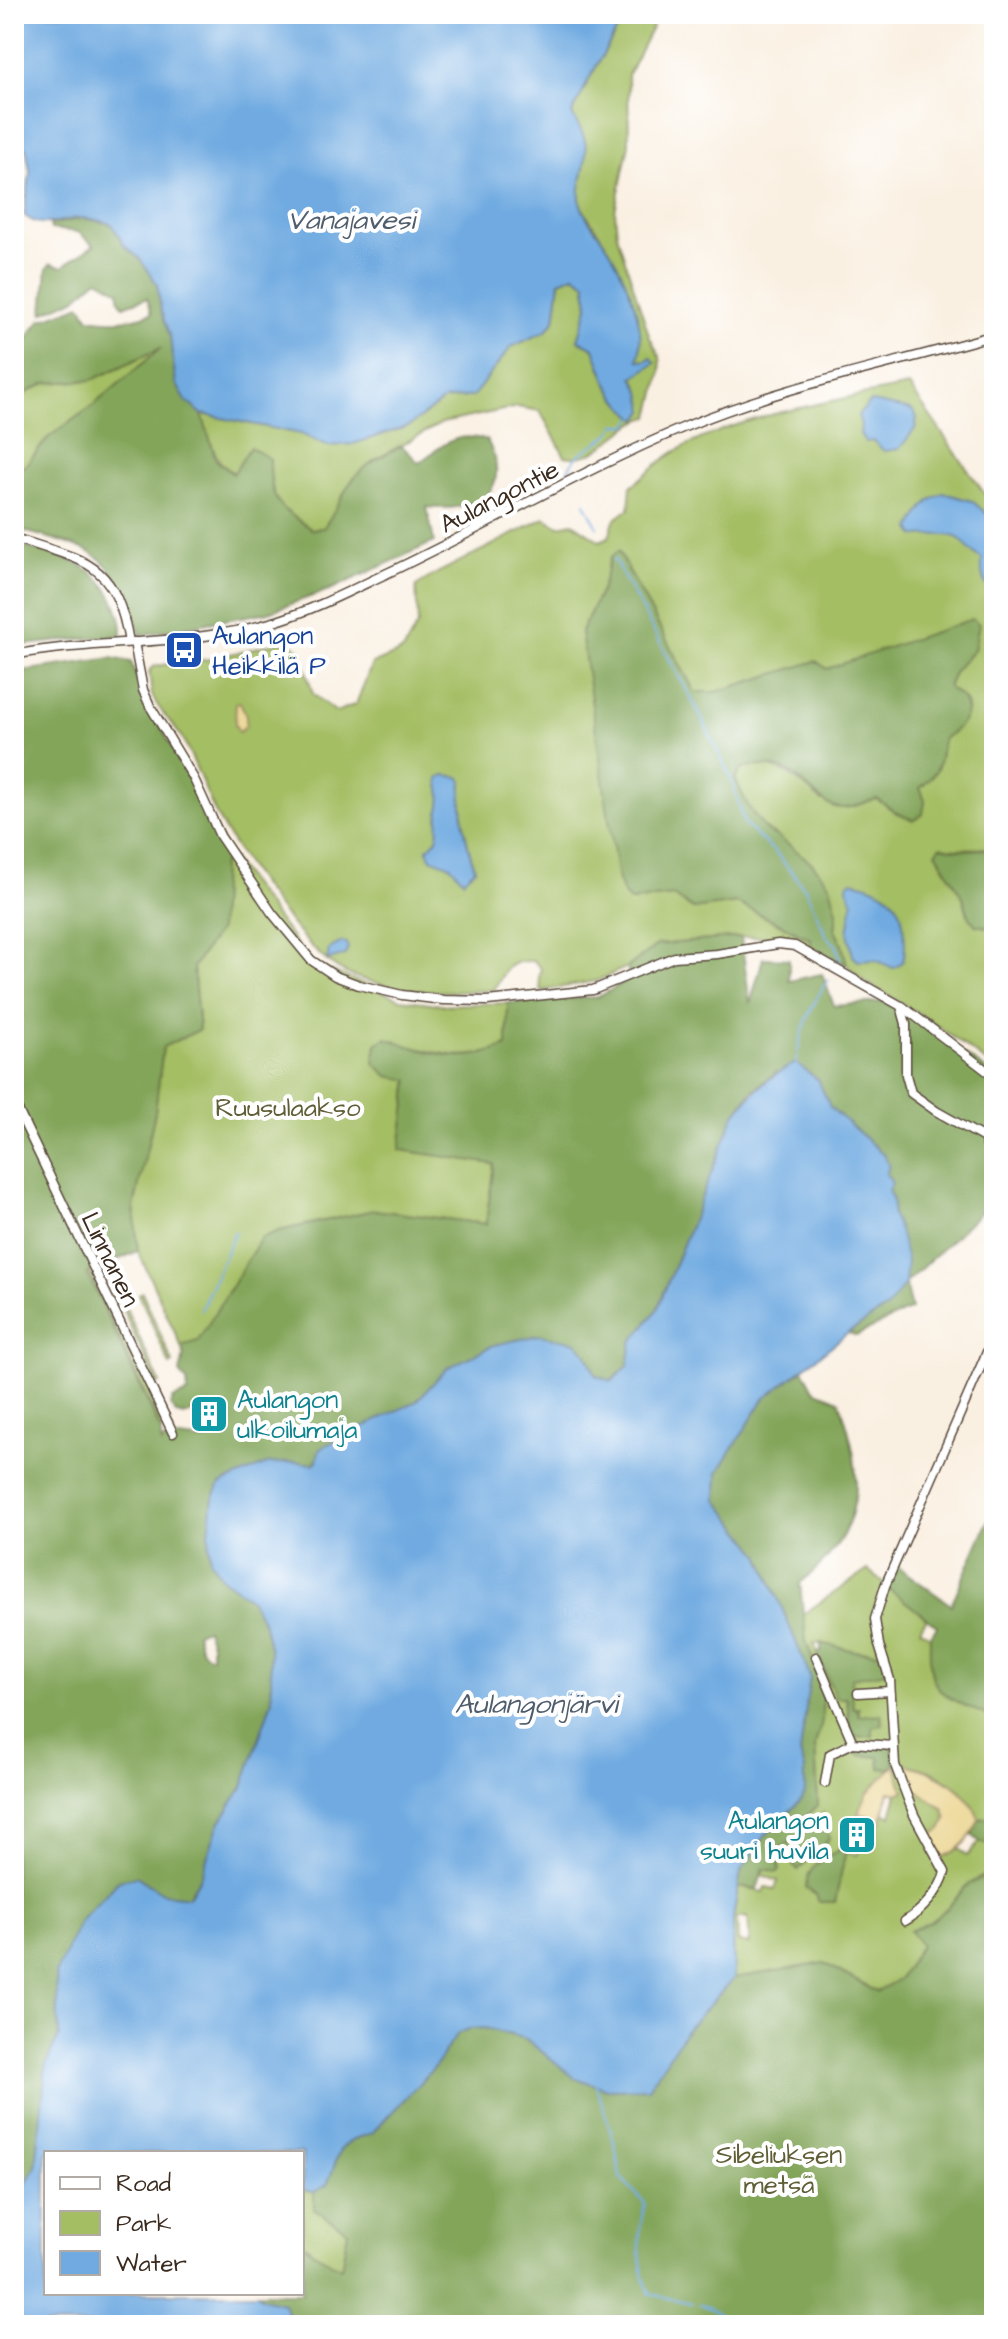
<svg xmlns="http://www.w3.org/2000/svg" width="1008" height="2339" font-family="'Architects Daughter',sans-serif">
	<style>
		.green { fill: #a4be64; stroke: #707441; stroke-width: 2; fill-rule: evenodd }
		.forest { fill: #83a55a; stroke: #5f683c; stroke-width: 2; fill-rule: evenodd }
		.sand { fill: #eeda9e; stroke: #94825e; stroke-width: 2 }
		.water { fill: #70aae1; stroke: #566a80; stroke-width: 2 }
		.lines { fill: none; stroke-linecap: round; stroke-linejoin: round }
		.stream { stroke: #70aae1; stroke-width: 2 }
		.minor-casing { stroke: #58483b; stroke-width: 11 }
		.minor { stroke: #fff; stroke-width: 8 }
		.labels { text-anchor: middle; stroke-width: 8; stroke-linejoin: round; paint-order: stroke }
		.street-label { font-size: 26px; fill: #3b2a1e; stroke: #fff }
		.transit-label { font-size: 26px; fill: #164399; stroke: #fff; text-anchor: start }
		.park-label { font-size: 26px; fill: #605e36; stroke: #fff }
		.culture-label { font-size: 26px; fill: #0d838f; stroke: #fff; text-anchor: start }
		.water-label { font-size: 28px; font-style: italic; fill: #505d6c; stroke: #fff }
	</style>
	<rect width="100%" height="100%" fill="#fff"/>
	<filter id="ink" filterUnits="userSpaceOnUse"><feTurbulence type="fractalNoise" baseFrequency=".0125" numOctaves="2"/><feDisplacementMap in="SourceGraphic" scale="16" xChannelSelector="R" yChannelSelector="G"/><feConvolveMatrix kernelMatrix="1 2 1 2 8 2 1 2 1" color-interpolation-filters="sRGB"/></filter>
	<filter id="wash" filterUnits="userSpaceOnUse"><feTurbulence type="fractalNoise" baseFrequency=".006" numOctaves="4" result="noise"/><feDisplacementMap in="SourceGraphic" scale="32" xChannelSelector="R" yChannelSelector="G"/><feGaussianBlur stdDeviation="1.8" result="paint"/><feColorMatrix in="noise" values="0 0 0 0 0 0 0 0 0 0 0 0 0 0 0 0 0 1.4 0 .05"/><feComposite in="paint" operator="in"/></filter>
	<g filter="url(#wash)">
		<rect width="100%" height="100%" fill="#faf0e2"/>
		<g class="green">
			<path d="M626 14H659L628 75 629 144 615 211 617 235 650 338 660 357 661 372 650 417C619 423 600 464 565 456L540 411 517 407 442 423 390 451 353 479 335 513 323 528 311 529 278 506 270 485C215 469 219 468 202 414L301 434 329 446 353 444 409 426 444 400 473 396 511 347 546 331 555 320 560 281 574 275 586 283 588 307 578 340 594 348C603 376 612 402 638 419L641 392 633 376 655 363 638 360 611 252 581 206 579 190 586 150 584 138 572 114 588 81Z"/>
			<polygon points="165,345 90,408 49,437 25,466 14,469 14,399 46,383 92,380"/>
			<path d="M909 386 994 507V848L946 849 940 860 963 897 968 915 976 925 994 928V1062H986L928 1019 864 981 847 965 842 945 835 930 837 912 777 836C755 826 745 800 735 780L740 770C777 757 797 780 822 801L877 799 897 813 925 801 920 788C943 768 938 766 943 739 956 730 979 712 960 696 956 693 952 691 948 688L955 670 974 650 827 669 816 661 716 692H694L619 552 611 557 601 591 581 632 630 901 673 896 693 909 737 903 811 940V947L786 937H741L657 945 628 967 596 981 541 991 539 977 541 968 534 961C508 960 506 968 494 990 448 994 387 992 344 972 306 955 239 856 218 818 205 793 197 765 183 740 175 725 158 711 152 695 150 688 151 679 149 671L155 666 210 659 287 640 300 650 313 694 336 712 356 704 372 664 403 651 418 624 416 586 437 573 545 518 559 526 573 523 600 541 609 537 614 520 629 509 631 486C647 474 662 458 680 449 744 414 838 400 909 386ZM462 781C460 813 465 839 475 869L451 866 428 849C450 832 431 819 443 800 447 793 456 787 462 781Z"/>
			<path d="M231 858 311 963 401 999 443 1005 508 1003 507 1046C473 1061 447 1056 412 1047L401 1150 494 1164 486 1224 374 1210 279 1231 198 1341 181 1346 138 1251 134 1207 155 1112 163 1046 199 1030 193 967 219 930 222 864Z"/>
			<polygon points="95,1269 173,1433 161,1428 89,1272"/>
			<polygon points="142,1292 173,1363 170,1365 139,1294"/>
			<polygon points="123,1302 160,1383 157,1385 120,1304"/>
			<path d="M868 1570 927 1618 920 1629 930 1636C930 1649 929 1663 932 1675 937 1700 975 1708 994 1719V1818L979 1819C968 1790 936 1768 906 1765L913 1788 944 1809 947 1819 941 1829 943 1857 959 1849 967 1856 980 1842 994 1846V1865L985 1875 966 1886 948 1908 930 1922 910 1931 922 1945 900 1978 994 2325H292L257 2293H302V2190L314 2192 734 1978 733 1919 738 1887 764 1892 766 1887 775 1889 778 1881 762 1875 763 1868 777 1872 776 1852 789 1841 793 1864 823 1814 813 1829 801 1821 818 1805 815 1745 822 1721 823 1685 806 1642 803 1614ZM814 1643 854 1651H868L851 1678 853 1709 859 1708V1717L881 1715 873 1726 849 1710C845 1684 821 1668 814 1643ZM903 1790 897 1794 891 1816 882 1813 875 1837 865 1833 857 1855 845 1851 835 1902 817 1896V1862L847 1846 868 1792ZM748 1917 750 1944 738 1942 737 1918Z"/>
		</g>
		<g class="forest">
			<path d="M82 218 112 224 124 245 140 259 157 284 161 311 170 337 176 383 186 401 202 414 216 460 233 474 250 447 270 459C270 503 277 505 311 529L323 528C335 513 343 491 354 478 365 465 386 453 402 446L419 463C444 444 455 431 487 440 514 493 477 512 427 507L434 542 334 588 269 612 141 635C131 608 119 570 93 554 76 543 35 535 14 528V469L25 466 49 437 90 408 161 348 92 380 46 383 14 399V340L26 339 41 320 81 305 89 318C112 322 130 321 152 313L147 298 123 306 119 299V291L98 279 75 299 43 313 47 268 51 264 62 267 94 245 78 232 51 229 50 225Z"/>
			<path d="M14 544C57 556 97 560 116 605 120 615 123 624 122 635L14 646Z"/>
			<path d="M618 551 695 692H716L816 661 827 669 972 619 979 624 974 650 955 670 948 687C953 692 961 695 964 701 973 719 956 730 943 739 938 765 943 768 920 788L925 801 923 814 913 820 897 813 877 799C863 802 849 811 835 807 814 800 804 778 785 770 776 766 751 764 742 769 739 771 736 777 735 779L748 806 766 831 777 836 812 863 830 885 837 912 835 930 842 945 847 965 811 947V939L737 903 693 909 673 896 630 901 624 895 618 880 581 632 601 591 611 557Z"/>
			<path d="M112 658 131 662 140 688 231 858 222 864 219 930 193 967 199 1030 163 1047 155 1112 134 1206 138 1251 87 1273 161 1431V1444L167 1438 172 1442 179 1438 204 1441 211 1431 194 1411 184 1416 176 1414 171 1406 173 1399 188 1393 187 1382 180 1373 184 1355 181 1346 198 1341 261 1238 279 1231 374 1210 486 1224 494 1164 400 1150 409 1080 388 1076 374 1063 376 1044 386 1038C430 1053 462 1066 507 1046L508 1003 598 997 628 980V967L657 945 741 937 750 1004 763 958 789 959V981L822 974 834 1006 891 1001 987 1071 994 1084V1199L905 1284 911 1309 856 1336 848 1333 888 1307 899 1230 892 1214 893 1201 888 1190 883 1154 830 1107 818 1080 776 1072 752 1091 734 1116 657 1310 632 1342 628 1366 611 1381 596 1376 586 1353 540 1335 494 1345 447 1368 417 1401 373 1424 337 1438 313 1464 296 1462 267 1464 220 1484 213 1499 209 1532 210 1560 223 1579 251 1599 264 1624 270 1651 272 1700 243 1787 219 1823 201 1876 188 1897 164 1894 136 1876 117 1881 56 1973 59 2036 46 2064 36 2167 25 2185 14 2189V672ZM206 1629 211 1644V1657C201 1654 199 1643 196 1633Z"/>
			<path d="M941 846C952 851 981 850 994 848V928L976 925 970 919 963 897 936 852Z"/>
			<path d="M803 1369 814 1390 839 1400C865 1475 868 1531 800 1583L806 1642 823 1684 822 1721 815 1745 818 1805 802 1821 813 1829 823 1813 829 1839 798 1870 793 1864 789 1842 776 1852 780 1869 778 1872 763 1869 757 1890 738 1887 741 1871 765 1836 800 1801 805 1770 800 1754 810 1676 760 1555 717 1500 718 1472 764 1399Z"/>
			<path d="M994 1508V1719C975 1708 937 1700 932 1675 929 1663 930 1649 930 1636L937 1626 885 1586 895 1565 951 1605Z"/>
			<polygon points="821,1643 854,1651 881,1653 887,1672 851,1678 853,1708 857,1708 859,1716 881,1714 882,1725 873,1727 873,1736 850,1737 847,1698 836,1698 816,1652 821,1652"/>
			<polygon points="853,1743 892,1746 895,1765 888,1769 880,1768 879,1757 859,1755"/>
			<polygon points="994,1818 994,1846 980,1842 972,1835 979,1819"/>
			<path d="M847 1846 835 1902H818L817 1896 806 1888C807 1863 828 1856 847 1846Z"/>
			<polygon points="994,1865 994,2325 292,2325 283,2303 261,2298 257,2293 302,2293 302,2242 314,2253 341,2268 348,2231 314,2209 314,2192 327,2184 341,2148 354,2139 372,2133 433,2069 458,2032 469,2029 485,2028 526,2039 543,2050 648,2088 687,2029 734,1978 824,1963 877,1992 900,1978 921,1945 910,1931 930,1922 948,1908 966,1886 985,1876"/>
		</g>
		<g class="sand">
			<polygon points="240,702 246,715 246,725 239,732 235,724 236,703"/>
			<path d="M906 1764C937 1772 967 1788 979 1819 971 1839 962 1848 943 1857L930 1836 941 1829 947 1819 944 1809 913 1788Z"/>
			<polygon points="895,1765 904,1791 897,1794 889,1792 880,1824 870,1821 871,1817 858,1813 868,1792"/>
		</g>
		<g class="water">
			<path d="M14 14H626L588 81 572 114C578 125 586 137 586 149 587 168 576 186 581 205 586 222 603 237 611 252 627 282 648 326 638 360L646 361 651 357 655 363 633 377 641 392 645 411 638 419C612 401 604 377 594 348L578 340 588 307 586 283 574 275 560 281 555 320 546 331 511 347 473 396 444 400 409 426 353 444 329 446 301 434 202 414 186 401 176 383 170 337 161 311 157 284 140 259 124 245 112 224C102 222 90 217 80 218 60 219 41 231 24 215L30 172 26 148H14Z"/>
			<polygon points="871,402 912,410 917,417 915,429 899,449 884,451 873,441 865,442 860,434 861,425 858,415"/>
			<path d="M944 493 972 501 994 520V593C982 584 981 573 982 559 972 553 969 549 962 541 953 531 928 536 915 536L911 529C920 512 925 500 944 493Z"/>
			<path d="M445 775 459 777 462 781C460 812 465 840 475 869L463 880 451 866 431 858 427 849C445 835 436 830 439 813 441 795 442 798 438 779Z"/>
			<path d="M852 881C868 884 887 891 897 905 904 914 907 950 903 961 900 965 898 966 893 968L875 960 858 961 853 956 848 932 853 902 847 888 848 883Z"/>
			<polygon points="342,942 346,943 348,948 345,955 327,961 329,949"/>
			<path d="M796 1063 818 1080 830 1107 883 1154 889 1166 886 1174 892 1183 888 1190 893 1201 892 1214 899 1230 907 1261 905 1284 888 1307 848 1333 764 1399 718 1472 717 1500 760 1555 810 1676 800 1754 805 1770V1791L800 1801 765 1836 741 1871 733 1919 734 1978 687 2029 648 2088 607 2089 596 2085 575 2078 526 2039 485 2028 469 2029 458 2033 433 2069 372 2133 354 2139 341 2148 327 2185 314 2192 302 2190V2153H46V2293H257L262 2298 283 2303 292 2325H14V2189L25 2185 36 2167 46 2064 59 2036 56 1973 80 1921 118 1881 136 1876 164 1894 189 1897 201 1876 219 1823 243 1787 272 1700 270 1651 264 1624 251 1599 223 1579 210 1560 209 1532 213 1499 220 1484 267 1464 297 1462 313 1464 317 1461 319 1450 326 1445 417 1401 447 1368 494 1345 540 1335 576 1342 586 1353 596 1376 612 1381 628 1366 632 1342 657 1310 734 1116C752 1092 769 1076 796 1063Z"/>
		</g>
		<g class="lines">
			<g class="stream">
				<path d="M568 472C574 447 609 444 615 425H628L634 417"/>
				<polyline points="585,503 598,528"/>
				<polyline points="614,559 698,711 731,778 745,825 776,853 806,890 827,937 837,946 840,964"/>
				<path d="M796 1063C800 1031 810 1007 828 980"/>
				<polyline points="201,1310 235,1232"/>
				<path d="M596 2085 615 2144 620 2177 645 2203C637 2234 637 2264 650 2294L692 2303"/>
				<path d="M699 2305C711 2307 722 2314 725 2325"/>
			</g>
		</g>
	</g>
	<g filter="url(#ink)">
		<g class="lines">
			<g class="minor-casing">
				<g id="minor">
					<path d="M14 538C85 561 115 560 129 642"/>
					<polyline points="134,642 143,690 150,706 194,779 220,836 272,913 311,960 335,976 359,985 402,995 443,1000 487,1001 593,990 674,957 717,954 778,944 795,946 901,1006 906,1024 906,1075 911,1093 936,1111 984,1138 994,1163"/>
					<path d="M14 655C101 638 192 647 277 621 318 608 355 588 394 570 492 523 587 468 687 426 785 385 892 365 994 335"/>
					<polyline points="902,1006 987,1071 994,1073"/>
					<polyline points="14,1102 173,1433"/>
					<polyline points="816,1657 853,1743 892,1746"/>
					<polyline points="858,1693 890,1691"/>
					<polyline points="825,1783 830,1754 853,1743"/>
					<path d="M905 1921C921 1912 941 1890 945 1872L914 1815 895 1765 890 1680 879 1645 875 1619 885 1586 994 1336"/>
				</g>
			</g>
			<use href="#minor" class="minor"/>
		</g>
	</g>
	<defs>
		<g id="bus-square" transform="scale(2)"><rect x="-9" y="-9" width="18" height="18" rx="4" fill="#1a4fb4" stroke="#fff"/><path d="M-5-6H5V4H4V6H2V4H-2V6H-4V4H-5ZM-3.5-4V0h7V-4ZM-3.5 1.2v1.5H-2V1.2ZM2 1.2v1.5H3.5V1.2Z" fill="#fff"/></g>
		<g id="building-square" transform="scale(2)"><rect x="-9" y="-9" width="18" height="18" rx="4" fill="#0f9aa8" stroke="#fff"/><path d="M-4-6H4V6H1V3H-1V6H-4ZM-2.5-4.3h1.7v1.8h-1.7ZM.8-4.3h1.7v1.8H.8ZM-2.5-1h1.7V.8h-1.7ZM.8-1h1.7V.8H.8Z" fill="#fff"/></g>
	</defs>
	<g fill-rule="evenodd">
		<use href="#bus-square" x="184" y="650"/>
		<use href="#building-square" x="209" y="1414"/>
		<use href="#building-square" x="857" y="1835"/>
	</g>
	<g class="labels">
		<g class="street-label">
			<text transform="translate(499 496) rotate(-27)" y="9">Aulangontie</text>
			<text transform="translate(111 1259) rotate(64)" y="9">Linnanen</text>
		</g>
		<g class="transit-label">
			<text x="212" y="644">Aulangon<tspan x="212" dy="30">Heikkilä P</tspan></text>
		</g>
		<g class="park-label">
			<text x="288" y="1116">Ruusulaakso</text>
			<text x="779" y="2163">Sibeliuksen<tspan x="779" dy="30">metsä</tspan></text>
		</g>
		<g class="culture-label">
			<text x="237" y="1408">Aulangon<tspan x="237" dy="30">ulkoilumaja</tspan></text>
			<text x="829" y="1829" text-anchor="end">Aulangon<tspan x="829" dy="30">suuri huvila</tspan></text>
		</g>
		<g class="water-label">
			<text x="351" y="229">Vanajavesi</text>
			<text x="536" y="1713">Aulangonjärvi</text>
		</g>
	</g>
	<rect width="1008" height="2339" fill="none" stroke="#fff" stroke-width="48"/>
	<rect x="44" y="2151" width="260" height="144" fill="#ffffff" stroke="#b1aaa5" stroke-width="2"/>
	<rect x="60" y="2177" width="40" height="12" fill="#ffffff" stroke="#b1aaa5" stroke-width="2"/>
	<text x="116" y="2191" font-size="24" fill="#3b2a1e">Road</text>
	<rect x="60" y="2211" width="40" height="24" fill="#a4be64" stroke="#b1aaa5" stroke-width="2"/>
	<text x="116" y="2231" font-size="24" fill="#3b2a1e">Park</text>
	<rect x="60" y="2251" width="40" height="24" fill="#70aae1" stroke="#b1aaa5" stroke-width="2"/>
	<text x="116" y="2271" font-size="24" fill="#3b2a1e">Water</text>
</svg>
